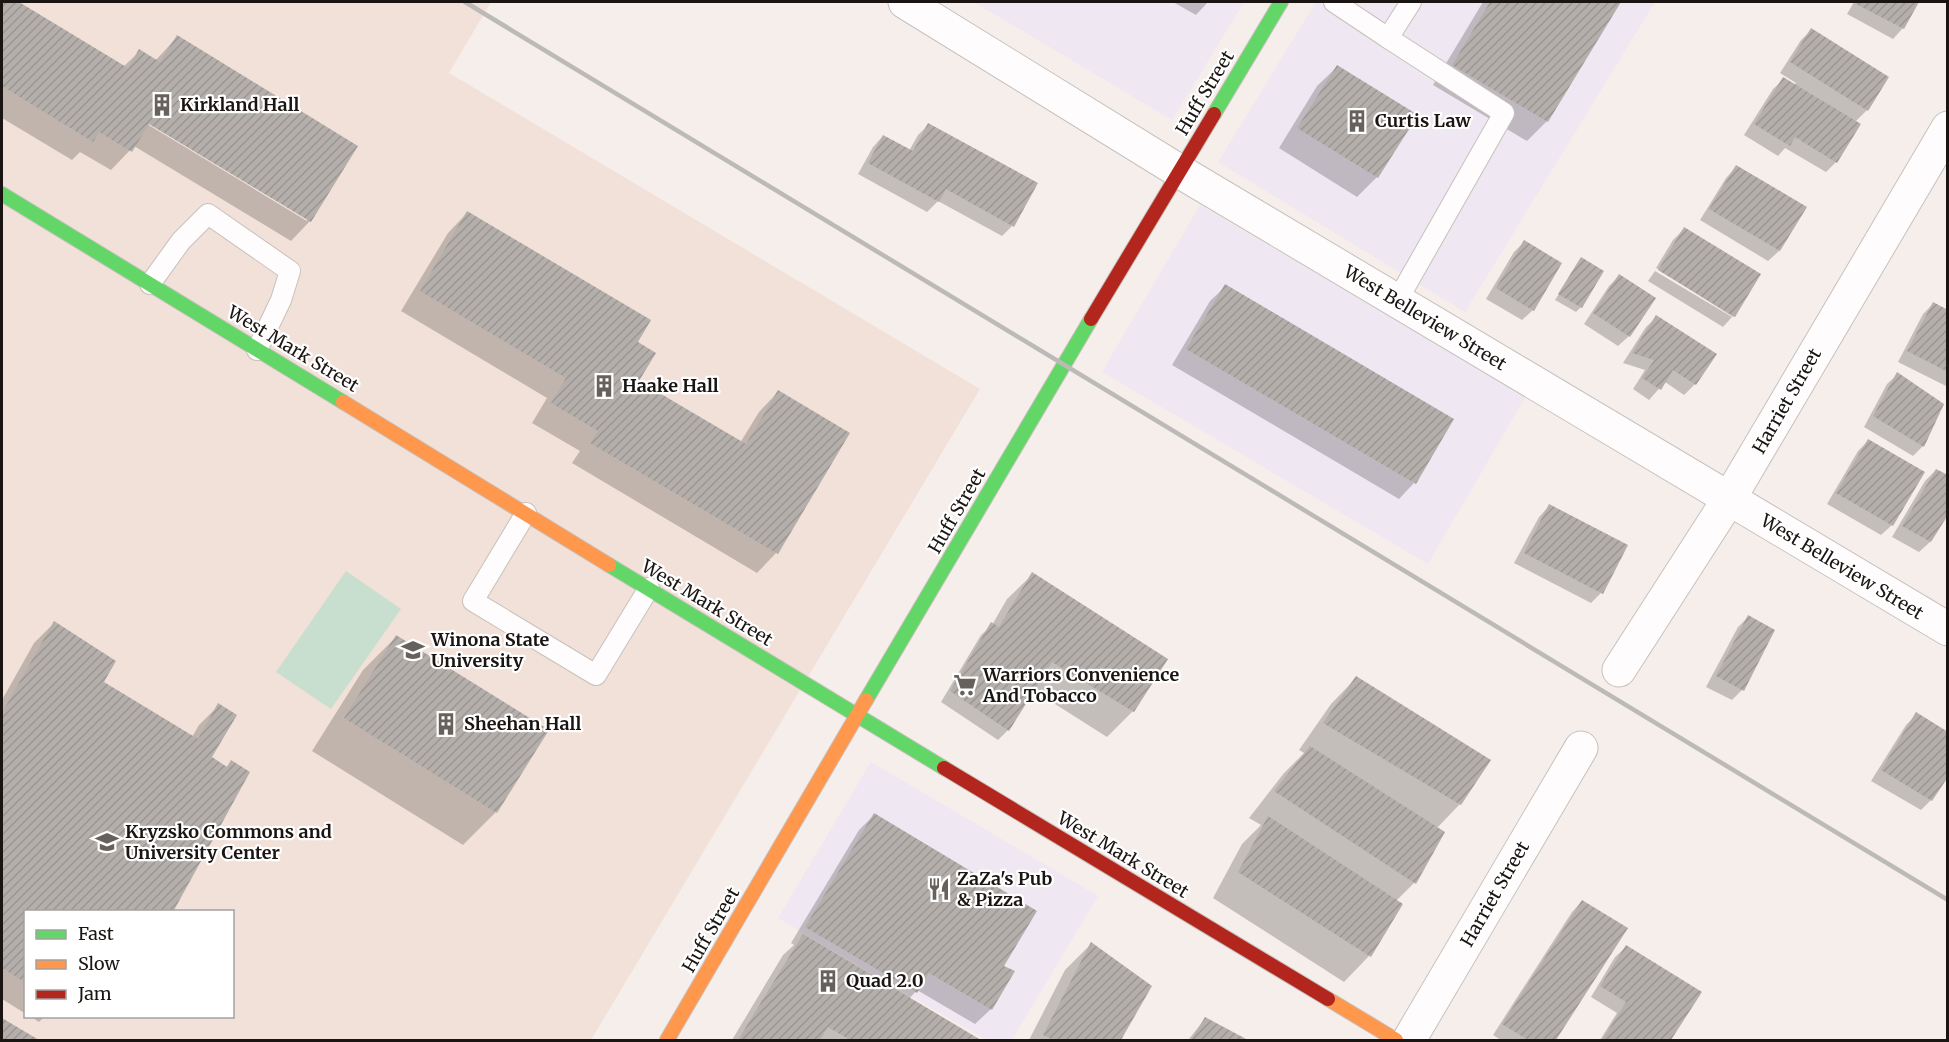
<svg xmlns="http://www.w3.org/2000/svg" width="1949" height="1042" font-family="Merriweather,serif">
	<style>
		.commercial { fill: #efe7f1 }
		.built { fill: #f2e1d9; fill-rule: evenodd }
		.green { fill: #c8dece }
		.shadow { fill: #0003; fill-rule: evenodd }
		.building { fill: url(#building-hatch) }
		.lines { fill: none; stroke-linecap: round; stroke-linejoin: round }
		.lane-casing { stroke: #c7c1bd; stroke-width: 22 }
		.street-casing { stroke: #c7c1bd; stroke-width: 35 }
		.fast-casing { stroke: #c7c1bd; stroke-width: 16 }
		.slow-casing { stroke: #c7c1bd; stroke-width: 16 }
		.jam-casing { stroke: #c7c1bd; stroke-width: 16 }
		.lane { stroke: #fefcfc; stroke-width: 20 }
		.street { stroke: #fefcfc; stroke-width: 33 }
		.fast { stroke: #63d668; stroke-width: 14 }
		.slow { stroke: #ff974d; stroke-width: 14 }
		.jam { stroke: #b3261e; stroke-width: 14 }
		.rail { stroke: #bcbab9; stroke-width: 4.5 }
		.labels { text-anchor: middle; stroke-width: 4.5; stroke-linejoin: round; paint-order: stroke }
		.street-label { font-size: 18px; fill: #1a1512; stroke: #fff }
		.poi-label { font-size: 18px; font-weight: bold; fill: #1a1512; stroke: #fff; text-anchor: start }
	</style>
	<defs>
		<pattern id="building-hatch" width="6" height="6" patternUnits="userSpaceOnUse" patternTransform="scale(1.5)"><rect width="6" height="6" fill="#b5afac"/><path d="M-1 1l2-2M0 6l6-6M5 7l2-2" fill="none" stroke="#9b9693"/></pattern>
	</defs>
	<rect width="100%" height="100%" fill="#f6eeea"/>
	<g class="commercial">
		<polygon points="974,2 1244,2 1172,120"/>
		<polygon points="1316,2 1655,2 1465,312 1218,162"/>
		<polygon points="1200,205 1526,396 1428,564 1102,372"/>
		<polygon points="871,762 1098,896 1012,1040 986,1040 778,918"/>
	</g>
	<path class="built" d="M2 2H491L449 73 980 389 591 1040H2ZM26 912H232V1016H26Z"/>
	<polygon class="green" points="346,571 401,609 331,709 276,672"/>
	<g class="shadow">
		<path d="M2 2H16L123 67 140 51 155 61 177 37 310 221 291 241 134 146 111 170 80 152 72 160 2 118ZM143 119 307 218V221L142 121Z"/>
		<polygon points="1173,2 1208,2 1196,15"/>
		<polygon points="1483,2 1619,2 1547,121 1527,141 1433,85"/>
		<polygon points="1854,2 1918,2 1903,28 1893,39 1847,14"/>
		<polygon points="1811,30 1867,110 1855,122 1836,162 1826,172 1785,148 1778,156 1744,135 1773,89 1784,79 1794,85 1796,83 1780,73 1801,40"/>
		<polygon points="1337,67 1377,177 1357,197 1279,148 1317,86"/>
		<polygon points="928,125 1012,226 1002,236 938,201 927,212 858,174 873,147 883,136 909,151 918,135"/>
		<polygon points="1736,167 1805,208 1779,251 1768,261 1700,220 1726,178"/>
		<polygon points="467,213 635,342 637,382 740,443 759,412 778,392 848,434 776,553 757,573 572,463 580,451 532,423 547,398 401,311 448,233"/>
		<polygon points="1684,229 1759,275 1733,317 1656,268 1673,240"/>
		<polygon points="1524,242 1533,310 1522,320 1486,299 1514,252"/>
		<polygon points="1581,259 1581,307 1576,312 1555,300"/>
		<polygon points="1655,271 1732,317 1723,327 1648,281"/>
		<polygon points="1619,276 1629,336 1618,346 1584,324 1609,286"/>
		<polygon points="1226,286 1414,483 1399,499 1172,365 1210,301"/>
		<polygon points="1933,304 1948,312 1948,387 1898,362 1923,314"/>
		<polygon points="1657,317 1695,384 1684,395 1665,382 1649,400 1633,389 1645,370 1623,363 1646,327"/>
		<polygon points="1898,374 1923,446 1913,456 1864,427 1887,384"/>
		<polygon points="1868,441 1892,525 1881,535 1827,504 1858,451"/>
		<polygon points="1936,470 1948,512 1930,542 1919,552 1892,537 1925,481"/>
		<polygon points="1549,506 1601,593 1591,603 1514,563 1539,517"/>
		<polygon points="1033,574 1133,711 1107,737 1033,690 1008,730 998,740 941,702 981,635 992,625 1007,599"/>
		<polygon points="1748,617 1742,690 1732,700 1706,687 1738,627"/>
		<polygon points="54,623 102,683 192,737 199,725 219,705 210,758 226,767 232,762 248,772 26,912 26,1014 2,999 2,700 34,643"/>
		<polygon points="396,637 496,812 463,845 312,751 363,670"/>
		<polygon points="1356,678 1460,804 1437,828 1443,832 1414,883 1396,901 1401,905 1369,956 1344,982 1213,898 1242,844 1261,825 1249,818 1284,773 1304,753 1299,750 1331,704"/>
		<polygon points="1917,714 1931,800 1921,810 1871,781 1906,725"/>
		<polygon points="874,815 1001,967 991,1009 975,1024 917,990 909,999 978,1040 732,1040 783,955 794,945 791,943 859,830"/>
		<polygon points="1582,901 1626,929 1554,1040 1501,1040 1493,1035 1572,912"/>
		<polygon points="1091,944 1150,987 1119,1040 1029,1040 1065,970"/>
		<polygon points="1626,947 1700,992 1669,1040 1600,1040 1617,1013 1591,997 1615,957"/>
		<polygon points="30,1016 45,1016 39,1022"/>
		<polygon points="1205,1019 1244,1040 1188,1040"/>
		<polygon points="2,1020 36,1040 2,1040"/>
	</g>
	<g class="building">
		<polygon points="2,2 19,2 128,68 139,49 160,62 177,35 358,146 311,222 149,124 132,152 99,132 93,142 2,86"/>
		<polygon points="1490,2 1621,2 1548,122 1452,65"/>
		<polygon points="1857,2 1919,2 1904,29 1856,4"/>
		<polygon points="1811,28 1889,77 1868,111 1790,62"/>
		<polygon points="1337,65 1418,115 1378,178 1297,128"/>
		<polygon points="1783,77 1861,124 1837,163 1795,137 1790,146 1754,124"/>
		<polygon points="928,123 1038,183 1014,227 946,189 939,202 868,163 883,135 913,151"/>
		<polygon points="1736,165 1807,207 1780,251 1709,209"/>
		<polygon points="467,211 651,320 638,342 656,353 639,381 746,444 778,390 850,433 778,554 590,443 598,431 551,403 566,378 420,291"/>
		<polygon points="1684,227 1761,274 1735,317 1658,270"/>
		<polygon points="1524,240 1562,263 1534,311 1496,288"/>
		<polygon points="1581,257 1604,271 1582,308 1558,294"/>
		<polygon points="1619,274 1656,298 1630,337 1593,313"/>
		<polygon points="1225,284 1454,419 1416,484 1186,349"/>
		<polygon points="1933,302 1948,310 1948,372 1907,351"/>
		<polygon points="1656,315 1717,354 1696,385 1673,370 1661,390 1642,378 1654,360 1632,353"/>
		<polygon points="1897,372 1944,404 1924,447 1873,416"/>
		<polygon points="1868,439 1925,472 1893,526 1836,493"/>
		<polygon points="1936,469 1948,475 1948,515 1931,542 1902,526"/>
		<polygon points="1549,504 1628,545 1603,594 1524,553"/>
		<polygon points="1032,572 1168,659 1134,712 1052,662 1009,731 950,691 991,622 999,627"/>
		<polygon points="1748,615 1775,630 1744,691 1716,676"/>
		<polygon points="54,621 116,661 104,682 198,739 218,703 237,715 212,757 227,767 231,760 250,772 173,912 26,912 26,983 2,968 2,713"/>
		<polygon points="396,635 549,730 497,813 344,718"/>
		<polygon points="1356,676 1491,760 1461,805 1323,723"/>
		<polygon points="1916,712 1948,732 1948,777 1932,801 1881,770"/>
		<polygon points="1310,746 1445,832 1416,884 1274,791"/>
		<polygon points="874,813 1037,911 1004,966 1015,971 992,1010 929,973 917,993 805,927"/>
		<polygon points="1268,816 1403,904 1371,957 1238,872"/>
		<polygon points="1582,900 1628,928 1556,1040 1528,1040 1502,1024"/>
		<polygon points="803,934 981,1040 850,1040 828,1027 820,1040 738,1040"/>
		<polygon points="1091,942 1152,986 1121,1040 1053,1040 1043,1035"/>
		<polygon points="1626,945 1702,992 1671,1040 1602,1040 1626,1002 1600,986"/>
		<polygon points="1205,1017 1248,1040 1191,1040"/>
		<polygon points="2,1018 39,1040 2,1040"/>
	</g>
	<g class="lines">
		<g class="lane-casing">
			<g id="lane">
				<polyline points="1334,2 1388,38"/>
				<polyline points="150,284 181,241 208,214 290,271 281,300 257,350"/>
				<polyline points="1397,301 1504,113 1388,38 1411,2"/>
				<polyline points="526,513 473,601 596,675 649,588"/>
			</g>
		</g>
		<g class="street-casing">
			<g id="street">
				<polyline points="905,2 1179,171 1948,629"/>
				<polyline points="1619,670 1729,499 1948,128"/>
				<polyline points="1409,1040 1581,748"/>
			</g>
		</g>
		<g class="fast-casing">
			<g id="fast">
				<polyline points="1214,114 1281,2"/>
				<polyline points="2,194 343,402"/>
				<polyline points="609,565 944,768"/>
				<polyline points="866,700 1091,319"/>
			</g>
		</g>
		<g class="slow-casing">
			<g id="slow">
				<polyline points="343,402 609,565"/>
				<polyline points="1328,999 1396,1040"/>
				<polyline points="667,1040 866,700"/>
			</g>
		</g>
		<g class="jam-casing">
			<g id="jam">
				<polyline points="1091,319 1214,114"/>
				<polyline points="944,768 1328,999"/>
			</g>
		</g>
		<use href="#lane" class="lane"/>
		<use href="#street" class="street"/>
		<use href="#fast" class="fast"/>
		<use href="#slow" class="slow"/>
		<use href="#jam" class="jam"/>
		<polyline class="rail" points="465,2 1948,900"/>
	</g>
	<defs>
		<g id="building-bare" transform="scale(1.8)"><path d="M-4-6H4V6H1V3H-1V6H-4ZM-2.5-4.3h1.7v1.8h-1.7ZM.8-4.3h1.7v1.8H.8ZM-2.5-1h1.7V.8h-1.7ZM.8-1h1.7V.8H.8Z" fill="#67615e" stroke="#fff" stroke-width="2.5" paint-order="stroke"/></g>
		<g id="university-bare" transform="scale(1.8)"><path d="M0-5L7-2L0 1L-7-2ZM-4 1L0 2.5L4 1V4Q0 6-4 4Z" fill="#67615e" stroke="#fff" stroke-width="2.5" paint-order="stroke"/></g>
		<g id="supermarket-bare" transform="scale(1.8)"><path d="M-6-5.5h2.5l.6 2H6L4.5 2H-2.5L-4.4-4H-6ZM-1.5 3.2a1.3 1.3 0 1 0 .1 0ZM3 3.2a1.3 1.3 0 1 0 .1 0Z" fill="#67615e" stroke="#fff" stroke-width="2.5" paint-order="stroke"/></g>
		<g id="restaurant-bare" transform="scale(1.8)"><path d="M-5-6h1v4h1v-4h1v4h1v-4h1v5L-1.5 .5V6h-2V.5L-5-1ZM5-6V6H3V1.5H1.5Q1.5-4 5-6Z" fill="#67615e" stroke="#fff" stroke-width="2.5" paint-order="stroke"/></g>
	</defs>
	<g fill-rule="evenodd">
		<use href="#building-bare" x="162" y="105"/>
		<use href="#building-bare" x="1357" y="121"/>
		<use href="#building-bare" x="604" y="386"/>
		<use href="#university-bare" x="413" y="650"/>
		<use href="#supermarket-bare" x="965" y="685"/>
		<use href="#building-bare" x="446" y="724"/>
		<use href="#university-bare" x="107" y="842"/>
		<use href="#restaurant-bare" x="939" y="889"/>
		<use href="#building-bare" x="828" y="981"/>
	</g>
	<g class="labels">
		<g class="street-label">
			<text transform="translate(1205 93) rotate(-59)" y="6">Huff Street</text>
			<text transform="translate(1425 318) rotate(31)" y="6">West Belleview Street</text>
			<text transform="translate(293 349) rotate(31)" y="6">West Mark Street</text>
			<text transform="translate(1787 401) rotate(-60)" y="6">Harriet Street</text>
			<text transform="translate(957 511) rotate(-60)" y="6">Huff Street</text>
			<text transform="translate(1842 567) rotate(31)" y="6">West Belleview Street</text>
			<text transform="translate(707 603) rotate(31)" y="6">West Mark Street</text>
			<text transform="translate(1123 855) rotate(31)" y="6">West Mark Street</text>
			<text transform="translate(1495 894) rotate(-60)" y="6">Harriet Street</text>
			<text transform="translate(711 930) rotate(-60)" y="6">Huff Street</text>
		</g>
		<g class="poi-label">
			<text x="180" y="111">Kirkland Hall</text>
			<text x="1375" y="127">Curtis Law</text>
			<text x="622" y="392">Haake Hall</text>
			<text x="431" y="646">Winona State<tspan x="431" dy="21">University</tspan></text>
			<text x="983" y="681">Warriors Convenience<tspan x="983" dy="21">And Tobacco</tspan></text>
			<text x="464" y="730">Sheehan Hall</text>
			<text x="125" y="838">Kryzsko Commons and<tspan x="125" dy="21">University Center</tspan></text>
			<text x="957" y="885">ZaZa's Pub<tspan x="957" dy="21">&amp; Pizza</tspan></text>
			<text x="846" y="987">Quad 2.0</text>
		</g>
	</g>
	<rect width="1949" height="1042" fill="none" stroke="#1a1512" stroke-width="6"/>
	<rect x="24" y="910" width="210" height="108" fill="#ffffff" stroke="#a3a1a0" stroke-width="1.5"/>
	<rect x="36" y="930" width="30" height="9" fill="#63d668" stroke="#a3a1a0" stroke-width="1.5"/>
	<text x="78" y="940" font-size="18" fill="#1a1512">Fast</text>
	<rect x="36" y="960" width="30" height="9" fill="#ff974d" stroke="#a3a1a0" stroke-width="1.5"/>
	<text x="78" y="970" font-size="18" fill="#1a1512">Slow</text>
	<rect x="36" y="990" width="30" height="9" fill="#b3261e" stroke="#a3a1a0" stroke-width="1.5"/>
	<text x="78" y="1000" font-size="18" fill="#1a1512">Jam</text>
</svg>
